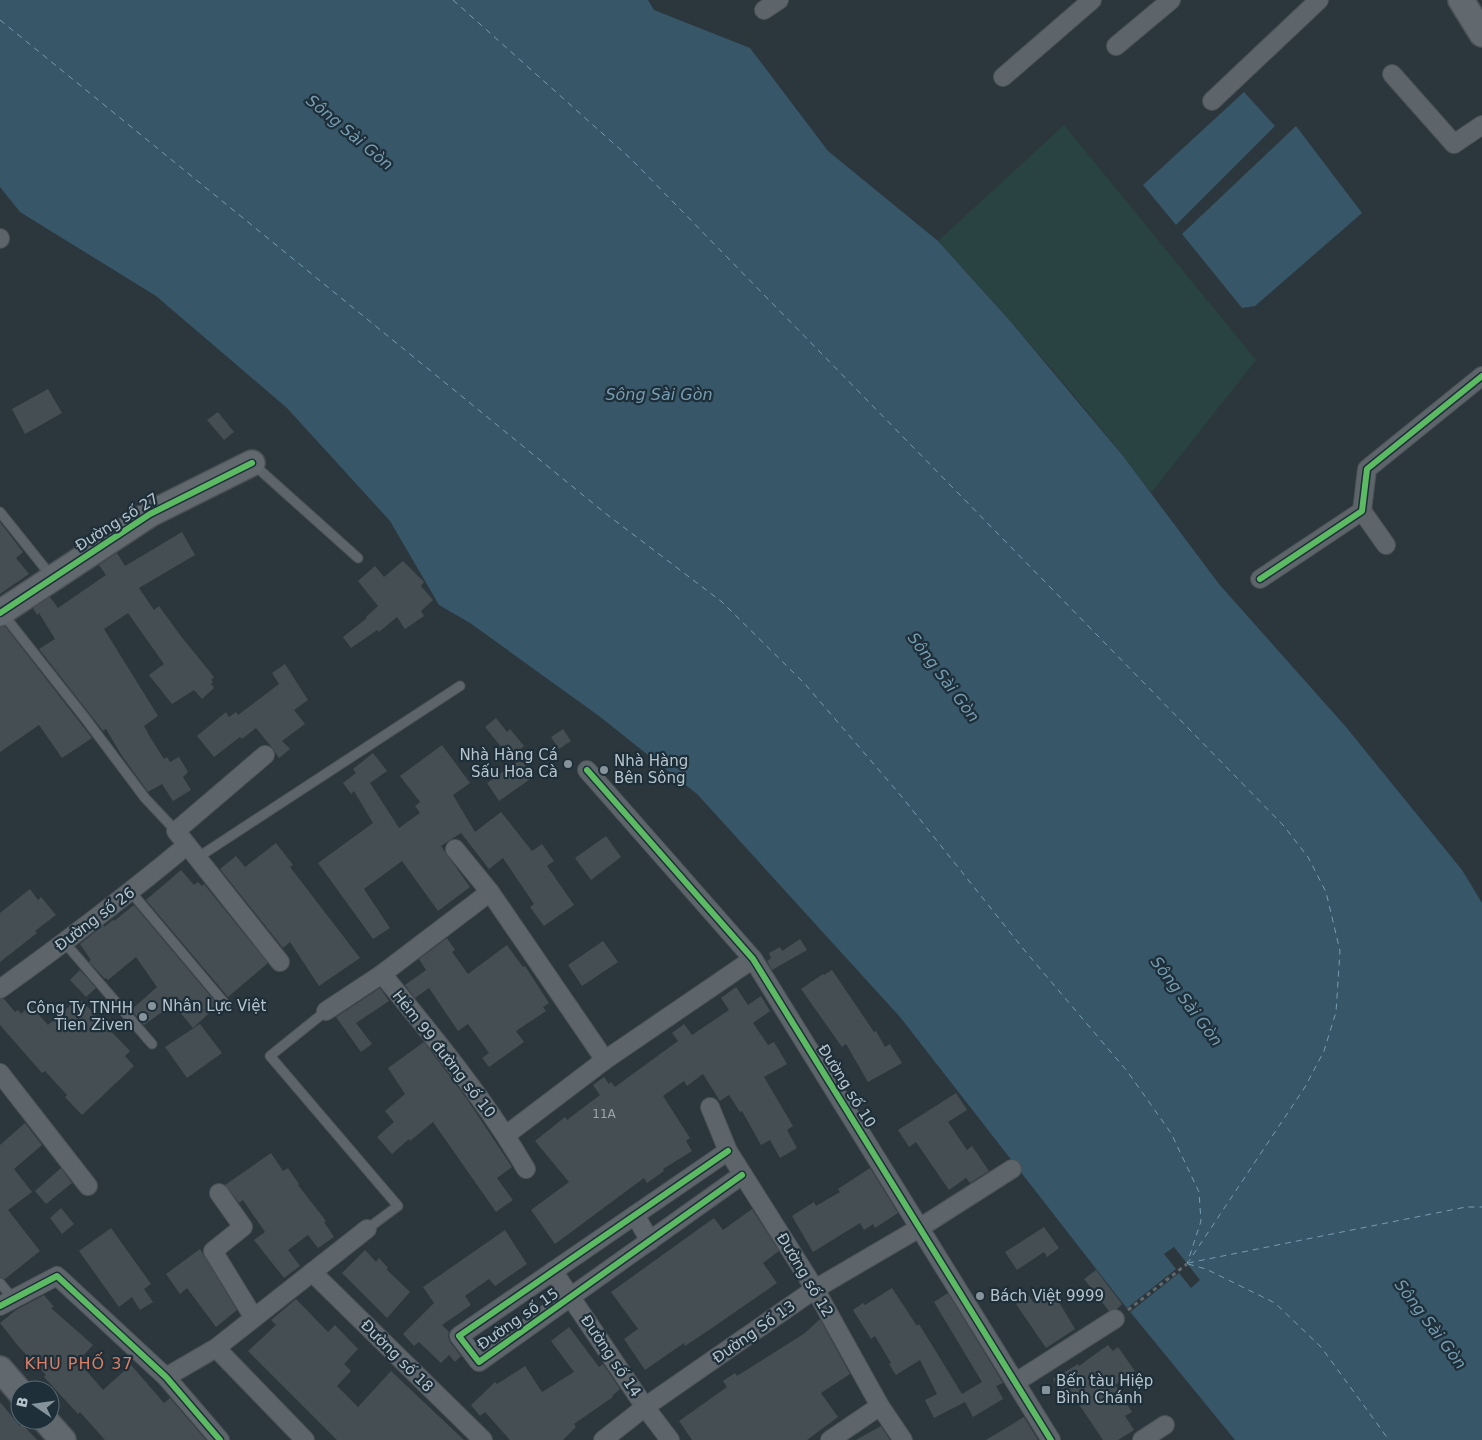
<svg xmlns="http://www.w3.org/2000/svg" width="1482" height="1440" font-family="'DejaVu Sans',sans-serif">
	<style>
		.green { fill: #284341 }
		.water { fill: #375668 }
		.pier { fill: #2c373d }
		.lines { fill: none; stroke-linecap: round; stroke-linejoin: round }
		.ferry { stroke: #769cb2; stroke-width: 1; stroke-dasharray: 6 5; stroke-linecap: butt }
		.building { fill: #454e52 }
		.lane-casing { stroke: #4b5257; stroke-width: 11 }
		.street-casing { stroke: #4b5257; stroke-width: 20 }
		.secondary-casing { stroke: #4b5257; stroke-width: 28 }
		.path { stroke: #61696d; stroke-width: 3; stroke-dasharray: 4 4; stroke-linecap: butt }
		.lane { stroke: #5d656a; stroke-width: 9 }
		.street { stroke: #5d656a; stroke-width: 18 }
		.secondary { stroke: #62696e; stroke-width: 25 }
		.cycleway-casing { stroke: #1e2f39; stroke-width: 9 }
		.cycleway { stroke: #5cba63; stroke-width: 6 }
		.poi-dot { fill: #86939b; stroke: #1e2f39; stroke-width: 2 }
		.labels { text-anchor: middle; stroke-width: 4.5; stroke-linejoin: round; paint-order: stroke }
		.number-label { font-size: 12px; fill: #9aa6ae }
		.street-label { font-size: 15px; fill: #b7c4cd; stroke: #1e2f39 }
		.poi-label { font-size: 15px; fill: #b7c4cd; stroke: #1e2f39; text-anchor: start }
		.water-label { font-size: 16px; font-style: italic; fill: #769cb2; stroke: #1e2f39 }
		.neighbourhood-label { font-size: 16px; letter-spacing: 1px; fill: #dc7e63; stroke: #1e2f39 }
	</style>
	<rect width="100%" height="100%" fill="#2c373d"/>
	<path class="green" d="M1064 125 1256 360 1151 493C1086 405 1012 322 938 241Z"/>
	<g class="water">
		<polygon points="0,0 648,0 654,10 750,48 828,151 938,241 1011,322 1123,456 1219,584 1346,727 1462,870 1482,903 1482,1440 1235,1440 1118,1297 900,1017 697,794 599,716 470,623 439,605 390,521 287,408 156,296 20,212 0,187"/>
		<polygon points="1244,92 1275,126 1176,225 1143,185"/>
		<polygon points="1296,126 1362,213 1255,306 1242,308 1182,234"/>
	</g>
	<polygon class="pier" points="1174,1247 1200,1280 1191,1288 1179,1273 1130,1312 1127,1308 1176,1269 1164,1254"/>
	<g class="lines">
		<g class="ferry">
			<polyline points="453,0 631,159 1283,825 1308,857 1326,892 1340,951 1336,1012 1324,1051 1305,1087 1189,1261"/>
			<polyline points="0,20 605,513 722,602 805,684 902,797 1025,951 1127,1071 1171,1133 1199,1192 1201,1221 1187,1264"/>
			<polyline points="1188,1263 1466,1207 1482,1207"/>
			<polyline points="1188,1264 1206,1269 1275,1303 1321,1347 1389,1440"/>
		</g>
	</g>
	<g class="building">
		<polygon points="48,389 62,413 25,434 12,409"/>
		<polygon points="218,412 234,432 224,440 207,420"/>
		<polygon points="0,522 23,552 16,558 29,574 0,594"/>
		<polygon points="182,532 195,555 139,588 154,610 159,606 180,635 214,677 211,680 213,682 211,684 214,688 202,699 194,690 172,704 149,675 164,664 128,613 104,629 158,716 144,726 150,737 162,756 164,759 167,757 170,762 179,757 188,772 183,777 191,790 173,801 162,784 148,792 122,756 106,729 103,731 39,649 55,639 39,613 37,615 33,608 50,597 58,608 106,575 99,565 117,553 125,566"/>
		<polygon points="403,561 424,582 421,586 433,600 421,611 424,616 405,629 397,617 379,632 377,630 351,648 343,637 367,618 366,617 378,606 358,581 375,566 384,577"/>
		<polygon points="5,626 92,738 62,758 39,725 0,752 0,627"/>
		<polygon points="285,664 308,700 294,710 305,724 282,741 290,749 279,758 273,749 256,728 242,739 240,737 214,757 197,736 226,712 229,717 236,712 238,715 279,684 272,673"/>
		<polygon points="496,718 507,732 510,729 524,746 510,758 485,727"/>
		<polygon points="563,729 571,741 559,749 551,737"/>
		<polygon points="442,745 470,783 453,795 475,832 501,812 532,851 542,844 554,861 547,866 574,905 544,926 530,907 534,904 503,858 489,869 461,833 441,846 470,887 438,911 402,861 364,889 390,928 373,939 318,863 373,823 354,791 351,794 343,783 356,773 353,769 373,753 387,771 370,783 399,828 420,813 415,806 420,802 400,776"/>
		<polygon points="521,759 533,777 499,801 487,783"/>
		<polygon points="606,836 621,857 591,880 575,858"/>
		<polygon points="276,843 293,865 290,867 360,958 319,986 290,942 283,948 220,869 236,856 245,867"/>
		<polygon points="181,870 194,885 198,882 202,886 204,884 268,963 228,997 146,900"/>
		<polygon points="30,889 38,900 41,897 56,915 35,931 37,933 0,962 0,913"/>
		<polygon points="134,905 218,1005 193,1028 173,1004 144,1025 131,1010 157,987 136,957 108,980 106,978 105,979 89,962 91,960 80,944 104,925 104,927 113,920 114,921"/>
		<polygon points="447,938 455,950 452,952 468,974 507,945 523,967 525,966 549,1003 543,1007 546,1011 516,1031 524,1042 489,1067 482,1058 489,1053 468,1024 458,1031 429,988 415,998 405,985 426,970 419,959"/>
		<polygon points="800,939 807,950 772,970 767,961 771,958 769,953 780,947 782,951"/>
		<polygon points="603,941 618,962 582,986 568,965"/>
		<polygon points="80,970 96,988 86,997 70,980"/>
		<polygon points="832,970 874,1032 876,1031 885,1047 890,1044 902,1063 868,1082 846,1044 842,1047 801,989 823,974 824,975"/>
		<polygon points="736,987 748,1005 761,996 770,1011 753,1023 768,1045 774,1042 787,1064 764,1077 793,1126 787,1130 797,1148 780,1158 770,1140 761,1145 742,1111 740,1112 729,1095 720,1101 703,1074 687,1086 684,1081 663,1096 690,1138 686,1141 692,1151 663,1169 664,1171 647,1183 644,1178 555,1244 531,1210 569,1182 535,1141 565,1117 567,1120 600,1095 593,1085 604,1077 609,1084 611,1082 615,1087 678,1041 672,1033 684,1024 692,1035 729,1010 721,998"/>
		<polygon points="380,988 389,1001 356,1023 372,1044 361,1052 336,1017"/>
		<polygon points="79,998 130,1051 125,1056 134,1066 82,1115 65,1097 67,1095 45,1071 42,1073 0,1025 0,999 4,999 15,1012 18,1010 21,1014 30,1005 48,1025"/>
		<polygon points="200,1024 222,1053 187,1078 165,1047"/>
		<polygon points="424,1042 467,1099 512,1167 497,1178 513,1200 496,1212 433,1122 410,1141 409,1139 392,1154 377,1137 394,1122 385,1111 405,1094 388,1068"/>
		<polygon points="956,1093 967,1110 948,1122 967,1150 972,1146 989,1171 970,1183 966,1178 949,1190 916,1142 909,1147 898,1130"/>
		<polygon points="25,1123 42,1145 14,1169 32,1192 8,1210 40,1251 5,1279 0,1277 0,1145"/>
		<polygon points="271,1153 283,1171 288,1168 299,1184 298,1185 326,1221 324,1222 334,1237 318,1248 308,1235 288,1250 300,1266 284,1278 254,1240 265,1232 243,1200 239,1203 225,1185"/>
		<polygon points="61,1168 72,1183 46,1204 35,1191"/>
		<polygon points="870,1168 898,1213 875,1228 873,1224 864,1230 860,1223 813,1252 792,1216 814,1202 816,1206 840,1192 838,1189"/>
		<polygon points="61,1208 74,1224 62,1234 50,1218"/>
		<polygon points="752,1209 779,1251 763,1263 777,1283 712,1328 685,1346 684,1343 645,1370 624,1339 638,1329 611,1292 714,1218 723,1230"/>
		<polygon points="1044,1227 1059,1248 1047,1257 1044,1252 1017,1270 1005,1252"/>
		<polygon points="111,1228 151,1284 144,1289 153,1302 140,1310 132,1297 119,1307 79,1251"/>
		<polygon points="505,1230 527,1264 495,1286 489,1279 465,1296 471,1305 442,1325 449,1332 448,1337 450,1342 461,1356 455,1362 449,1355 441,1363 419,1342 414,1346 403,1334 434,1303 423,1287"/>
		<polygon points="200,1249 237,1310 216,1327 187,1288 180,1294 166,1274"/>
		<polygon points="365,1250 376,1262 379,1258 388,1268 386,1269 410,1292 387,1318 342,1273"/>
		<polygon points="1096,1270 1122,1304 1117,1309 1109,1311 1084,1279"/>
		<polygon points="892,1288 917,1326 919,1324 962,1394 982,1382 934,1302 948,1293 1003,1383 996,1386 1003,1399 973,1417 965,1402 934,1418 925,1400 937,1394 920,1360 896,1375 889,1364 891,1363 875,1336 871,1339 853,1310 863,1303 865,1305"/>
		<polygon points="1053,1292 1075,1329 1046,1348 1016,1304 1029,1296 1034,1303"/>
		<polygon points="44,1295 54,1307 51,1308 93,1345 78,1361 103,1390 131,1365 164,1403 170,1398 206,1440 105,1440 80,1412 78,1414 44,1377 46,1375 19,1347 0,1323 16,1310"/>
		<polygon points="296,1299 328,1332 335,1325 358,1349 344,1364 351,1371 337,1386 358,1407 391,1371 464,1440 337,1440 248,1351 276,1325 271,1320"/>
		<polygon points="820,1319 850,1374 821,1393 838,1417 807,1440 692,1440 679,1421 727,1387 723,1381 735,1373 737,1376 805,1333"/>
		<polygon points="569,1327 599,1367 603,1364 620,1389 612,1396 613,1397 574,1424 576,1427 563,1440 510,1440 485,1412 480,1416 471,1405 495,1382 497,1384 525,1366 542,1392 574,1372 551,1341"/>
		<polygon points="1108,1345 1113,1351 1118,1347 1135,1371 1115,1385 1132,1412 1125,1416 1134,1430 1118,1440 1103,1440 1074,1397 1067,1402 1053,1379 1078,1364 1079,1366"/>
		<polygon points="0,1402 20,1426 22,1424 37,1440 0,1440"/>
		<polygon points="1024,1417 1038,1440 986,1440"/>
		<polygon points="881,1426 890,1440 856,1440"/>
	</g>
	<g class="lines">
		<g class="lane-casing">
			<g id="lane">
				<polyline points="252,463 358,558"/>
				<polyline points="0,512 52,577"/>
				<polyline points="3,614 85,718 145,798 176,831"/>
				<polyline points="197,858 460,686"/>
				<polyline points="131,892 226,1005"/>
				<polyline points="65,943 152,1044"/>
				<polyline points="326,1011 270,1056 398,1206 367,1229"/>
				<polyline points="0,1283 14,1300"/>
			</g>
		</g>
		<g class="street-casing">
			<g id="street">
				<polyline points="764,10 779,0"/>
				<polyline points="1116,46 1171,0"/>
				<polyline points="1392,74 1454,144 1482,125"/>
				<polyline points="1003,77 1092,0"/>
				<polyline points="1212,101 1319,0"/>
				<polyline points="0,238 0,239"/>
				<polyline points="1362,511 1386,545"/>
				<polyline points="1260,579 1362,511 1367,469 1482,376"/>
				<polyline points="265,755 176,831 280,962"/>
				<polyline points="587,770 753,959 1051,1440"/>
				<polyline points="455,849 490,892 605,1060"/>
				<path d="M382 974C433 1036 485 1099 526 1169"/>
				<path d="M0 989C64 943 126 896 186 846"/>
				<polyline points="326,1011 382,974 490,892"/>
				<polyline points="0,1073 88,1186"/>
				<polyline points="710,1107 728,1151 815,1289 880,1406 903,1440"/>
				<polyline points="506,1135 605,1060 753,959"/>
				<polyline points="728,1151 459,1336 479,1362 742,1175"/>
				<polyline points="219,1193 243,1227 213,1251 254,1318"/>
				<polyline points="635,1215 650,1241"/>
				<polyline points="553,1271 645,1407 670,1440"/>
				<polyline points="312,1272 483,1440"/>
				<polyline points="0,1306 57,1276 166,1377 220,1440"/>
				<polyline points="216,1348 305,1440"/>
				<polyline points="166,1377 216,1348 367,1229"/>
				<polyline points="1016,1382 1115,1319"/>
				<polyline points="603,1440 645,1407 815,1289 921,1227 1012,1169"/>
				<polyline points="830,1440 880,1406"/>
				<polyline points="1142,1440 1165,1425"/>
			</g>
		</g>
		<g class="secondary-casing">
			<g id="secondary">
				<polyline points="1461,0 1482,34"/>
				<polyline points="0,613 150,514 252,463"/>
				<polyline points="0,1369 20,1392"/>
				<polyline points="45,1420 63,1440"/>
			</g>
		</g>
		<polyline class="path" points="1128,1310 1187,1264"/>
		<use href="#lane" class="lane"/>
		<use href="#street" class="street"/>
		<use href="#secondary" class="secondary"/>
		<g class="cycleway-casing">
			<g id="cycleway">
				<polyline points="1260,579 1362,511 1367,469 1482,376"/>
				<polyline points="0,613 150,514 252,463"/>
				<polyline points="587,770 753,959 1051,1440"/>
				<polyline points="728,1151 459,1336 479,1362 742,1175"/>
				<polyline points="0,1306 57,1276 166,1377 220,1440"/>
			</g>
		</g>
		<use href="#cycleway" class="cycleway"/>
	</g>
	<g class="poi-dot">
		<circle cx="568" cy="764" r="5"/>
		<circle cx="604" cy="770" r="5"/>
		<circle cx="152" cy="1006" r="5"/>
		<circle cx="143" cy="1017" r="5"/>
		<circle cx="980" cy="1296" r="5"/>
		<rect x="1041" y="1385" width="10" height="10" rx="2.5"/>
	</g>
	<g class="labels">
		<g class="number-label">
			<text x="604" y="1118">11A</text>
		</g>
		<g class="street-label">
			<text transform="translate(117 522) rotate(-32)" y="5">Đường số 27</text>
			<text transform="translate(95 919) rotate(-37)" y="5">Đường số 26</text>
			<text transform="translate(444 1054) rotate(52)" y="5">Hẻm 99 đường số 10</text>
			<text transform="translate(847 1086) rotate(58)" y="5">Đường số 10</text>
			<text transform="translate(805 1275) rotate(59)" y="5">Đường số 12</text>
			<text transform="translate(518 1319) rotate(-35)" y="5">Đường số 15</text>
			<text transform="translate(754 1332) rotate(-35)" y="5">Đường Số 13</text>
			<text transform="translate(397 1356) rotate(45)" y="5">Đường số 18</text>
			<text transform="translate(611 1356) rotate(56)" y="5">Đường số 14</text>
		</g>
		<g class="poi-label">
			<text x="558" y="760" text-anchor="end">Nhà Hàng Cá<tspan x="558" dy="17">Sấu Hoa Cà</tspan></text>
			<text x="614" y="766">Nhà Hàng<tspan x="614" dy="17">Bên Sông</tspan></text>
			<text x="162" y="1011">Nhân Lực Việt</text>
			<text x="133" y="1013" text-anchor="end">Công Ty TNHH<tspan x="133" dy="17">Tien Ziven</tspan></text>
			<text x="990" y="1301">Bách Việt 9999</text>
			<text x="1056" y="1386">Bến tàu Hiệp<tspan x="1056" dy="17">Bình Chánh</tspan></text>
		</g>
		<g class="water-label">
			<text transform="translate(350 132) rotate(40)" y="6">Sông Sài Gòn</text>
			<text x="659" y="400">Sông Sài Gòn</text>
			<text transform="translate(944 677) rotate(53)" y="6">Sông Sài Gòn</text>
			<text transform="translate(1187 1001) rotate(53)" y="6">Sông Sài Gòn</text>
			<text transform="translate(1431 1324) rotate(53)" y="6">Sông Sài Gòn</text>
		</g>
		<g class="neighbourhood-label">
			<text x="79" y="1369">KHU PHỐ 37</text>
		</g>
	</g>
	<g transform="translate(35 1405) rotate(283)"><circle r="24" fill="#1e2f39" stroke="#5b6b74"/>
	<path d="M0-4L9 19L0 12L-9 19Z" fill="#86939b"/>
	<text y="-8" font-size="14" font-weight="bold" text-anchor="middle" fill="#b7c4cd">B</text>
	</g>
</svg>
